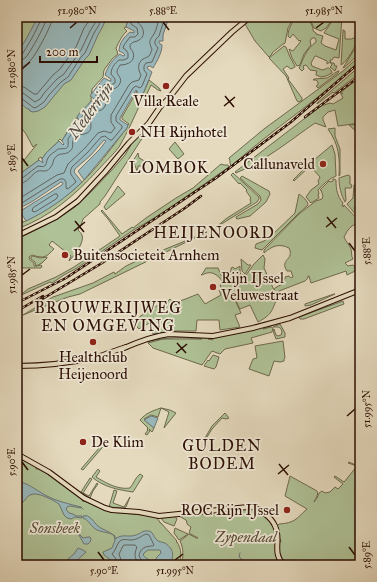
<svg xmlns="http://www.w3.org/2000/svg" width="377" height="582" font-family="'IM FELL Great Primer',serif">
	<style>
		.green { fill: #afc196; stroke: #6e684c }
		.water { fill: #99b8bb; stroke: #6d7471; fill-rule: evenodd }
		.lines { fill: none; stroke-linecap: round; stroke-linejoin: round }
		.shore { stroke: #62635e; stroke-width: 1 }
		.stream { stroke: #6d7471; stroke-width: 1 }
		.major-casing { stroke: #2c0e02; stroke-width: 6 }
		.major { stroke: #e5dabe; stroke-width: 4 }
		.rail-casing { stroke: #2c0e02; stroke-width: 2.5 }
		.rail { stroke: #eee7d5; stroke-width: 1; stroke-dasharray: 3; stroke-linecap: butt }
		.ticks { fill: none; stroke: #2c0e02; stroke-width: 1.5 }
		.poi-dot { fill: #8f2418; stroke: #eee7d5; stroke-width: 1.5 }
		.labels { text-anchor: middle; stroke-width: 3.5; stroke-linejoin: round; paint-order: stroke }
		.poi-label { font-size: 15px; fill: #2c0e02; stroke: #eee7d5; text-anchor: start }
		.park-label { font-size: 15px; font-style: italic; fill: #5a4d36; stroke: #eee7d5 }
		.water-label { font-size: 16px; font-style: italic; fill: #524a43; stroke: #eee7d5 }
		.neighbourhood-label { font-size: 16px; letter-spacing: 1px; fill: #2c0e02; stroke: #eee7d5 }
		.neatline { fill: none; stroke: #2c0e02; stroke-width: 1.5 }
		.ticks-label { font-size: 10px; text-anchor: middle; fill: #2c0e02 }
	</style>
	<rect width="100%" height="100%" fill="#e5dabe"/>
	<filter id="stains"><feTurbulence type="fractalNoise" baseFrequency=".005" numOctaves="4"/><feColorMatrix values="0 0 0 0 .2 0 0 0 0 .09 0 0 0 0 .02 0 0 0 .5 -.17"/></filter>
	<radialGradient id="worn" r=".72"><stop offset=".6" stop-color="#630" stop-opacity="0"/><stop offset="1" stop-color="#630" stop-opacity=".3"/></radialGradient>
	<g class="green">
		<path d="M17 17H129L126 27 124 28 127 31C122 35 119 42 116 48L118 54 112 59 104 70 103 77 92 89 91 101 86 108 81 112 77 117 79 120 76 118 74 121 76 123 69 129 62 141 60 139 58 141H59L46 153 42 159 41 157 38 159 39 160 17 176V167L25 159 37 144 33 147 26 134 17 122Z"/>
		<polygon points="253,17 294,17 288,28 285,43 284,44 283,44 272,53 272,54 269,57 255,41 245,24"/>
		<path d="M296 17H308L313 28V31L316 33V34L323 36 321 43 325 46 336 50 339 39 324 33 335 17H342L339 58 334 57 332 60H330L331 63H334L335 66H337L335 71 330 67 332 65 330 62 327 64V61L316 56H315L311 63 312 66 322 70C328 69 328 65 332 72V73L326 76 321 77 316 75V74L317 71 310 70 306 65 303 66 304 69 302 71 299 68C302 63 302 60 305 55 307 50 312 45 316 42V40L315 38H312L310 41 311 45 304 54 300 65 297 66 292 58 289 49 293 51 301 41 300 40 299 41 293 34 290 38 288 36C288 29 292 23 296 17Z"/>
		<polygon points="309,17 334,17 326,28 321,31 314,28"/>
		<path d="M358 29 360 30V35L359 39C354 47 349 60 341 65L343 30H344V31H345V39H352L353 38H356L357 36V31Z"/>
		<polygon points="284,46 286,47 290,57 295,66 295,67 291,69 287,66 283,69 289,78 288,79 302,98 302,100 299,102 297,101 286,76 269,58"/>
		<polygon points="356,49 357,50 357,52 359,53 360,51 360,53 345,67 343,68 354,50"/>
		<path d="M360 56V61C320 99 273 129 231 166L230 163V161L229 158 264 129 343 71Z"/>
		<polygon points="360,66 360,73 334,93 333,92 317,104 317,103"/>
		<polygon points="338,71 339,71 338,73 318,88 316,86 318,85 318,82 316,80 313,80 314,79 327,78"/>
		<path d="M360 77V123L338 126 335 110 328 112 323 117V120L326 127 315 123C289 141 265 161 236 173L235 172 321 106 330 103 333 104 343 98 341 94 343 93H340Z"/>
		<path d="M149 80 159 88 161 91 158 90 151 85 144 100H142C135 115 128 132 119 147 113 155 105 162 98 170 75 195 50 217 17 229V225C39 215 59 203 77 187 96 170 111 148 127 128V125L129 124 122 119V117L137 91 143 94Z"/>
		<path d="M159 112 105 196 100 202V204L83 219 81 225 78 230C80 232 81 233 82 235 85 242 74 256 69 261L71 256 52 241 49 245 54 249C46 257 45 259 32 255L29 257 30 260 34 263V266H36L41 265 42 266 41 268H23L17 267V239L44 226 57 219 75 207 90 193 111 171 125 155 132 143 144 130 145 131 146 130 145 129Z"/>
		<polygon points="360,124 360,135 349,125"/>
		<path d="M335 128V136L340 149V175L339 176C340 157 339 145 328 129Z"/>
		<polygon points="175,142 184,154 178,159 169,149"/>
		<path d="M332 145 335 154 336 176C329 179 323 184 318 190L319 194H318L319 198 311 203 306 197 311 190 319 184 318 181 320 177 310 166 294 181 293 180 308 165Z"/>
		<polygon points="138,153 139,158 143,160 145,163 143,164 141,166 138,166 138,168 137,171 136,168 133,161"/>
		<polygon points="360,159 360,204 359,202 354,208 359,214 357,216 347,204 353,198 354,185 356,184"/>
		<polygon points="221,164 224,165 228,165 229,167 158,216 135,229 77,268 64,275 52,283 50,282 17,297 17,296 23,293 28,289 56,277 74,267 120,236 108,219 101,211 102,210 122,234 132,227 133,228 146,218 176,198 193,188"/>
		<polygon points="233,173 259,197 259,199 257,202 215,228 227,218 251,203 250,199 251,198 246,191 247,190 240,183 239,184 231,175"/>
		<path d="M348 175 350 176V184L352 185 351 188H345L346 200 345 202C341 195 339 186 339 178Z"/>
		<polygon points="242,176 267,190 269,191 270,194 266,202 250,216 237,219 236,218 236,217 258,204 261,200 260,196 240,178"/>
		<path d="M333 179H334L336 180C336 189 337 196 343 203L342 205 343 207 344 205 360 222C357 224 355 224 352 226 348 229 346 233 344 237 346 242 349 244 351 249 352 253 351 256 353 259L345 263 348 266 353 265 355 267V271L347 275 346 271 311 283 309 276H308V278L305 281 279 291 278 297 275 296V298L277 299C271 311 273 314 258 322L250 305 240 309 236 301H239L242 297 241 296 239 299 236 301 235 300 241 313 235 315 240 327 220 330 219 320H197L196 331H172L153 334 151 327V322L139 329 133 322 146 312 162 303 165 304 170 299 176 305 182 300H183L198 294 205 304 221 295 219 290 221 288 220 285 223 283C221 278 214 271 207 273 206 273 203 275 201 275L203 273 206 268H218L225 284 233 276 230 272 231 271V268L233 267 235 269 240 266V273L242 275H246L254 264 263 255 265 259 264 268 274 290 275 288 284 283 283 279H285V277L289 276 291 278 293 277 291 271H287C279 259 295 260 289 248 279 243 272 246 264 253V250L300 213 316 201 322 199 323 196 321 190H320L329 181 330 182 333 181Z"/>
		<polygon points="118,186 125,194 106,210 104,207"/>
		<path d="M299 194C303 197 308 201 308 205L298 214 262 250 255 248 256 244 264 241 271 236 295 213Z"/>
		<polygon points="207,232 80,294 68,297 23,315 53,297 93,283 114,272 115,274 126,266 149,255 151,255"/>
		<polygon points="33,256 40,258 47,257 47,258 42,263 36,266 35,262 31,259 31,257"/>
		<polygon points="241,259 248,265 251,265 245,274 242,271"/>
		<polygon points="334,294 335,294 311,305 305,306 305,304"/>
		<polygon points="343,301 344,304 304,319 300,319 299,317"/>
		<path d="M312 310V311L263 329 271 327 273 328 272 332 251 338 253 343 225 349 220 354 212 351 202 365 153 348 148 343 163 339H202C181 337 167 337 147 342 164 331 193 339 211 338V339H208L213 340 212 338Z"/>
		<path d="M280 324 285 333V337L276 339 273 331 274 329 276 335 278 336 281 335 282 332C281 326 277 327 273 327Z"/>
		<polygon points="283,341 285,358 284,359 284,361 280,362 274,361 269,376 249,369 253,359 257,358 255,346"/>
		<polygon points="213,355 219,357 216,367 214,369 204,366 208,360 209,361"/>
		<path d="M161 408 170 410 176 413 164 428 169 412 161 408 158 417 151 415 144 419 154 428 152 432 149 429 150 431 147 435 145 434 148 430 147 429 148 428 140 420C146 413 152 411 161 408Z"/>
		<polygon points="225,413 229,418 226,419 222,418 212,429 207,437 205,438 212,426"/>
		<polygon points="106,440 107,442 83,470 81,469"/>
		<path d="M17 457 36 467V469H38L49 475 83 500V502L84 501 110 512 143 515 156 517 160 522V523H161L177 541 176 542H177C182 550 181 556 180 565H17Z"/>
		<path d="M349 462 360 467V565H285L279 558 278 541 281 542 279 536 277 526 279 524C295 523 296 519 307 509L285 496 290 476 317 491C319 495 315 499 314 502L317 498 319 493 322 491 325 493 330 492 335 487 338 489 343 484 334 477 335 476 344 482 345 481 357 466 348 463Z"/>
		<path d="M98 469 100 471 96 477C106 483 118 490 130 488 134 483 135 478 140 474L143 476 133 492C119 490 103 487 92 477Z"/>
		<polygon points="90,478 92,479 83,493 89,496 97,483 98,484 93,491 90,498 81,492"/>
		<polygon points="114,490 117,491 113,503 124,507 130,497 126,507 124,508 109,507"/>
		<path d="M252 508 262 513 272 523 271 524 273 523 274 525 282 565H182C183 556 184 549 180 541L189 534 196 538H198L189 533 191 527 187 524V523L186 520 177 515Z"/>
		<polygon points="174,515 177,519 174,526 164,522 161,518"/>
		<polygon points="175,528 188,534 179,540 174,533"/>
	</g>
	<g class="water">
		<path d="M38 17H104L105 21 103 26 98 35 89 55 85 59 71 80 64 84 45 107 38 111 33 112 30 111 29 109C25 109 24 105 21 104L17 99V53L25 41Z"/>
		<path d="M129 17H169L163 35V41H159V43L162 45C162 53 157 61 153 68L150 66 147 67 148 69 152 72 143 94 138 96 137 91 136 90 120 118V120L128 125 127 128 84 180 78 171 100 149 106 141 104 140 91 155 75 169 74 172 82 182C66 198 47 211 26 221L21 213 22 210 62 185 63 183 61 182 33 201 18 209V211L23 222 17 225V176L39 160 43 163 42 159 46 153 59 141 63 145 64 144 62 141 63 139C67 133 71 127 76 123L81 125H82L77 117C80 111 87 107 91 101L97 103V101L90 96C94 90 99 84 104 78L110 81H111V79L105 75C108 66 112 60 120 54L123 56 125 55 123 53 119 51C119 43 124 37 130 32L134 33V31L126 27Z"/>
		<polygon points="151,416 158,418 154,428 144,420"/>
		<path d="M17 481C28 483 36 490 45 495 56 501 69 504 81 507V508L70 506 67 507 66 509 69 513 73 514 76 516H82V518L75 517 71 519 67 518 64 515 59 504C53 500 37 491 30 495 24 498 27 503 17 503V498L22 494 21 492 17 493Z"/>
		<path d="M83 516C86 516 87 515 89 517 93 519 95 524 98 526 104 531 114 532 115 539 124 533 127 538 136 535 140 534 143 530 148 531 153 531 153 536 156 539 158 542 162 542 165 543 175 550 173 555 171 565H113L112 561 104 555 103 552 112 548C113 545 116 540 115 536 113 533 101 532 97 530 91 527 89 520 83 518ZM148 550H160L161 553 157 557 155 561C152 562 145 558 143 555L144 553Z"/>
		<polygon points="69,530 78,533 83,538 88,537 90,537 91,539 90,542 88,544 84,544 79,535"/>
		<polygon points="78,548 83,550 86,552 85,553 72,565 65,565 69,558 74,554"/>
	</g>
	<g class="lines">
		<g class="shore">
			<polyline points="17,56 20,55 23,53 32,38 41,20 41,17"/>
			<path d="M17 61C21 60 23 60 26 57 31 51 46 24 47 17"/>
			<path d="M17 67C22 67 25 66 29 62 35 57 52 25 53 17"/>
			<polyline points="17,86 24,87 34,94 37,94 53,75 60,69 76,47 84,28 89,21 89,17"/>
			<polyline points="17,92 23,93 35,102 40,99 45,92 57,79 64,74 81,50 90,31 95,23 95,17"/>
			<polyline points="17,97 21,98 34,108 37,107 44,102 49,95 61,82 68,77 81,57 85,53 94,33 99,25 100,17"/>
			<path d="M17 179H21L38 166C48 168 45 164 48 158 50 154 55 152 58 149 66 148 69 151 68 139L75 129 77 128 82 129 85 127 86 123 82 118V116L92 106 97 107 100 105 101 100 96 96V94L105 84 111 85 115 83V79L111 74C111 68 115 63 119 60H124L128 58V53L126 50 123 48 124 45 130 37H135L138 34 137 28 131 24 132 17"/>
			<path d="M17 184C28 184 31 174 38 171 43 170 46 173 50 168 55 163 51 160 58 155 62 153 66 155 70 151 74 148 72 144 73 140 73 139 77 135 77 135 92 134 92 130 90 117 91 115 92 113 94 112 98 110 102 112 105 106 108 100 101 96 105 92 109 88 115 91 119 85 124 78 116 75 117 71 117 69 120 66 120 65 128 65 136 61 133 52 132 50 130 49 130 46 130 45 130 44 131 44 133 41 137 42 139 40 147 35 143 26 137 22V17"/>
			<polygon points="55,194 57,194 58,196 56,199 35,212 32,211 33,208"/>
			<path d="M17 200 57 175 64 173 68 164 85 148 98 133 104 131 111 133 115 128 111 122V115L129 85 132 82 139 80 141 75C138 70 137 63 143 59 145 58 148 57 149 56 150 55 152 50 152 49 148 41 150 40 154 34 157 29 158 22 159 17"/>
			<path d="M17 206 60 179C67 178 66 183 66 188L67 189 69 188 76 182C73 176 68 174 72 167L88 152 101 137 105 136 110 140H112L122 128V126L116 121V116L133 88 136 86 140 88 142 86 147 74 144 70V66L146 63 152 62 158 48 155 44V41L156 39 159 36 165 17"/>
			<path d="M117 565 116 559 112 554C116 550 116 546 119 542 122 538 127 540 131 540 137 540 141 536 146 534L149 535 154 545 153 546C146 546 140 548 139 556L142 561 152 565"/>
			<path d="M122 565 121 560 119 554 123 546 124 545H135L137 547C134 554 134 559 140 565"/>
		</g>
		<g class="stream">
			<polyline points="81,507 83,509"/>
			<polyline points="66,530 69,531 70,530"/>
			<polyline points="240,553 239,557 244,561 244,565"/>
			<polyline points="235,565 234,561 237,560 238,565"/>
		</g>
		<g class="major-casing">
			<g id="major">
				<polyline points="169,98 186,76 232,32 250,17"/>
				<polyline points="17,236 56,217 78,201 105,172 129,143 149,123 160,107 170,97"/>
				<path d="M124 348C138 342 153 336 169 334L213 336 253 328 290 318 360 290"/>
				<path d="M17 366C44 366 70 363 97 357 107 354 116 350 126 347"/>
				<path d="M17 454 49 472 84 498 105 508 112 510 139 512 159 516 248 507C255 507 260 509 265 514 269 517 273 521 275 526 282 540 271 552 284 565"/>
			</g>
		</g>
		<use href="#major" class="major"/>
		<g class="rail-casing">
			<g id="rail">
				<polyline points="305,117 360,76"/>
				<polyline points="39,301 102,263 185,208 201,196"/>
				<polyline points="17,303 66,278 216,178 291,122 360,62"/>
				<polyline points="17,311 43,296"/>
			</g>
		</g>
		<use href="#rail" class="rail"/>
	</g>
	<path class="ticks" d="M163 22 169 30M70 28 77 22M316 28 324 22M22 69 30 62M225 96 234 107M224 106 235 97M22 158 28 166M327 217 336 228M75 221 84 232M326 227 337 218M74 231 85 222M349 243 355 251M22 275 30 269M177 343 186 353M176 353 187 344M347 416 355 409M22 462 28 470M279 464 288 475M278 474 289 465M349 547 355 555M98 552 104 560M175 560 183 554"/>
	<g class="poi-dot">
		<circle cx="166" cy="86" r="4"/>
		<circle cx="132" cy="132" r="4"/>
		<circle cx="323" cy="164" r="4"/>
		<circle cx="65" cy="255" r="4"/>
		<circle cx="213" cy="287" r="4"/>
		<circle cx="93" cy="342" r="4"/>
		<circle cx="83" cy="442" r="4"/>
		<circle cx="287" cy="510" r="4"/>
	</g>
	<g class="labels">
		<g class="poi-label">
			<text x="166" y="106" text-anchor="middle">Villa Reale</text>
			<text x="140" y="137">NH Rijnhotel</text>
			<text x="315" y="169" text-anchor="end">Callunaveld</text>
			<text x="73" y="260">Buitensocieteit Arnhem</text>
			<text x="221" y="283">Rijn IJssel<tspan x="221" dy="17">Veluwestraat</tspan></text>
			<text x="93" y="362" text-anchor="middle">Healthclub<tspan x="93" dy="17">Heijenoord</tspan></text>
			<text x="91" y="447">De Klim</text>
			<text x="279" y="515" text-anchor="end">ROC Rijn IJssel</text>
		</g>
		<g class="park-label">
			<text x="55" y="533">Sonsbeek</text>
			<text x="246" y="542">Zypendaal</text>
		</g>
		<g class="water-label">
			<text transform="translate(90 110) rotate(-54)" y="6">Nederrijn</text>
		</g>
		<g class="neighbourhood-label">
			<text x="169" y="173">LOMBOK</text>
			<text x="214" y="238">HEIJENOORD</text>
			<text x="108" y="313">BROUWERIJWEG<tspan x="108" dy="18">EN OMGEVING</tspan></text>
			<text x="222" y="451">GULDEN<tspan x="222" dy="18">BODEM</tspan></text>
		</g>
	</g>
	<rect width="377" height="582" fill="none" stroke="#e5dabe" stroke-width="44"/>
	<path d="M40 56v6h57v-6" fill="none" stroke="#2c0e02" stroke-width="2"/>
	<text x="46" y="56" font-size="12" fill="#2c0e02" stroke="#eee7d5" stroke-width="3" paint-order="stroke">200 m</text>
	<rect x="22" y="22" width="333" height="538" class="neatline"/>
	<g class="ticks-label">
		<text x="77" y="14">51.980°N</text>
		<text x="163" y="14">5.88°E</text>
		<text x="324" y="14">51.985°N</text>
		<text transform="translate(11 69) rotate(-90)" y="4">51.980°N</text>
		<text transform="translate(11 158) rotate(-90)" y="4">5.89°E</text>
		<text transform="translate(366 251) rotate(-90)" y="4">5.88°E</text>
		<text transform="translate(11 275) rotate(-90)" y="4">51.985°N</text>
		<text transform="translate(366 409) rotate(-90)" y="4">51.995°N</text>
		<text transform="translate(11 462) rotate(-90)" y="4">5.90°E</text>
		<text transform="translate(366 555) rotate(-90)" y="4">5.89°E</text>
		<text x="104" y="574">5.90°E</text>
		<text x="175" y="574">51.995°N</text>
	</g>
	<rect width="100%" height="100%" filter="url(#stains)"/>
	<rect width="100%" height="100%" fill="url(#worn)"/>
</svg>
